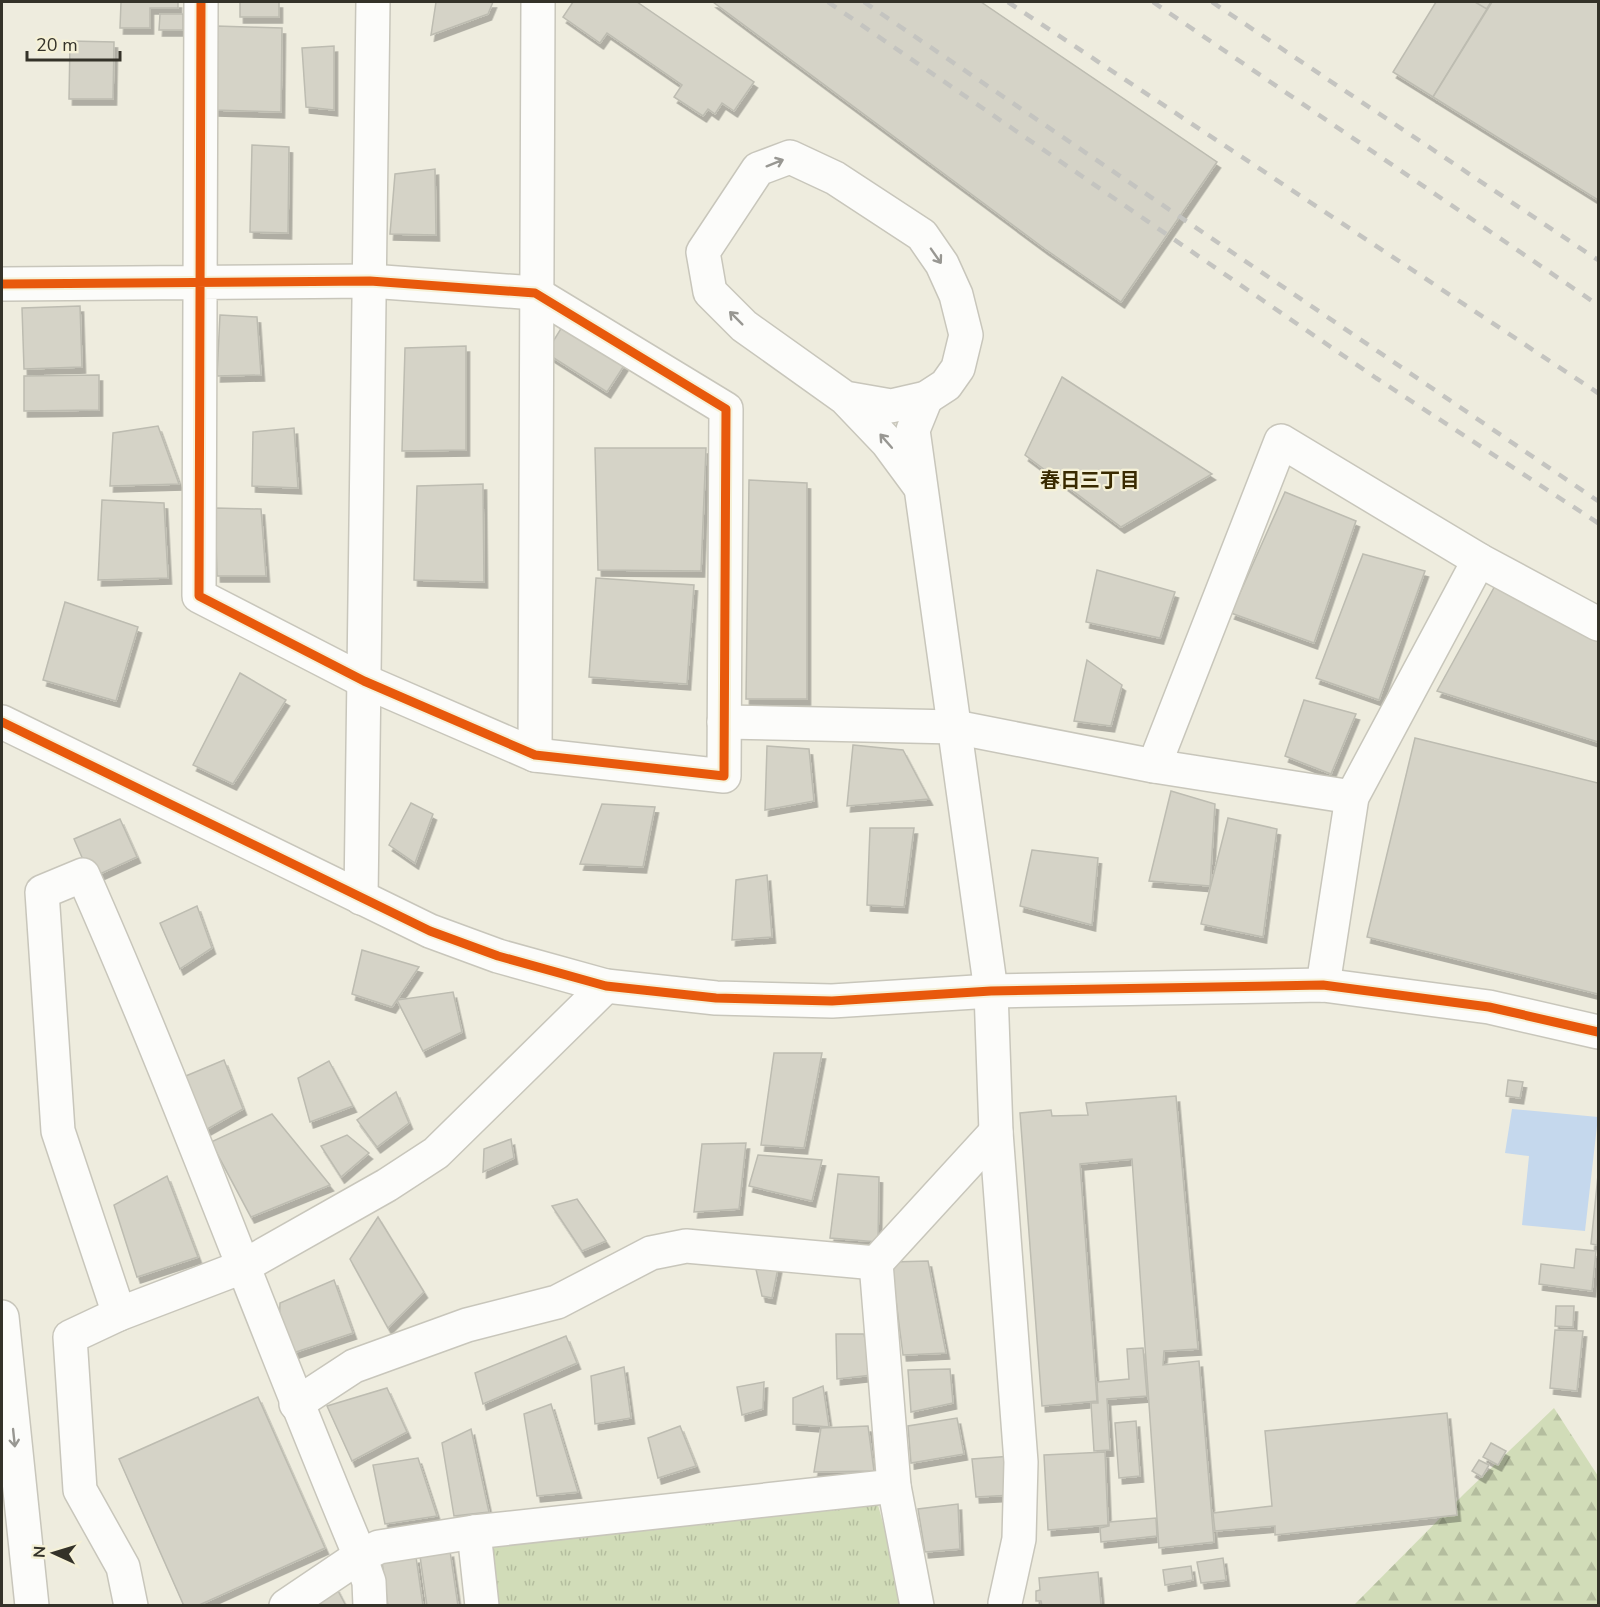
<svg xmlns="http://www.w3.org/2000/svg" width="1600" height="1607" font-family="'Nunito Sans','Noto Sans JP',sans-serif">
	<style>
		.forest { fill: url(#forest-firs) }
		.park { fill: url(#park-tufts) }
		.water { fill: #c5d8ed }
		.building { fill: #d5d3c7; stroke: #bdbcb1; stroke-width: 1.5; filter: url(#shadow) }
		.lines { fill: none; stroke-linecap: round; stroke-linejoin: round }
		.minor-casing { stroke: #c8c6bb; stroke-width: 36 }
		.tertiary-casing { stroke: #c8c6bb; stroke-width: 36 }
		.secondary-casing { stroke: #c8c6bb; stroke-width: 36 }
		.minor { stroke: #fcfcfa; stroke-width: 33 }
		.tertiary { stroke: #fcfcfa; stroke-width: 33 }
		.secondary { stroke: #fcfcfa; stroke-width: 33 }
		.rail { stroke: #c4c4c0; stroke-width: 4.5; stroke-dasharray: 10 10; stroke-linecap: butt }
		.cycleway-casing { stroke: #f5f1d7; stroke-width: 13 }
		.cycleway { stroke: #e8590c; stroke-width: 9 }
		.oneway { stroke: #989792 }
		.labels { text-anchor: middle; stroke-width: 4.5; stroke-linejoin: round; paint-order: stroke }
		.neighbourhood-label { font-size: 20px; font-weight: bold; fill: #392a00; stroke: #f5f1d7 }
	</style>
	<defs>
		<pattern id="forest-firs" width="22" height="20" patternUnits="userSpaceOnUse" patternTransform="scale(1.5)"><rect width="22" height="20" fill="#d1dcb8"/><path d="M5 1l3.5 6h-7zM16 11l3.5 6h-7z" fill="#b4bd9e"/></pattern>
		<pattern id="park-tufts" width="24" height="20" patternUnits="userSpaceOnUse" patternTransform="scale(1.5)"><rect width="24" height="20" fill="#d1dcb8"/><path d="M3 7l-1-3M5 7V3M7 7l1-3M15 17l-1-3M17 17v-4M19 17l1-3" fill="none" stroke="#b4bd9e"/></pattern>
		<filter id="shadow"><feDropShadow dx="3.5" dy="6" stdDeviation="0" flood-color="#0004"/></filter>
	</defs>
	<rect width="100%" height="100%" fill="#eeecde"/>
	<polygon class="forest" points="1554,1408 1598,1476 1598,1605 1353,1606 1464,1494"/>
	<polygon class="park" points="860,1500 878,1505 906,1605 490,1605 491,1543"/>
	<polygon class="water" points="1512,1109 1598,1117 1585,1231 1522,1225 1529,1156 1505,1153"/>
	<g class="building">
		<polygon points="121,2 178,2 178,8 150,8 150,28 120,28"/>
		<rect x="240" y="2" width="39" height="15"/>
		<polygon points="436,2 493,2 488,14 431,35"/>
		<polygon points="573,2 637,2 754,82 734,111 722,103 715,114 708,109 703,116 674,97 682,85 607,33 600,43 563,17"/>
		<polygon points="713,2 981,2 1217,162 1121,302 1045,249"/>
		<polygon points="1436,2 1491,2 1475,27"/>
		<polygon points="1436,2 1475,2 1487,9 1433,97 1393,72"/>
		<polygon points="1492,2 1598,2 1598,200 1433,97"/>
		<polygon points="160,14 183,14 183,30 159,30"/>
		<polygon points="216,26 282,28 281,112 214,110"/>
		<polygon points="70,41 114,42 113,99 69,99"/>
		<polygon points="334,46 334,110 306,107 302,48"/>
		<polygon points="252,145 289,147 288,233 250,232"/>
		<polygon points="435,169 436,235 390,234 395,174"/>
		<polygon points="80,306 82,367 24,369 22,308"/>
		<polygon points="220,315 257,317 261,375 217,376"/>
		<polygon points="565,322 627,361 607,392 546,353"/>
		<polygon points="466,346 466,450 402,451 405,348"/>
		<polygon points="99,375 99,410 24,411 24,376"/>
		<polygon points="1062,377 1212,474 1121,527 1025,455"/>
		<polygon points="158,426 179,484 110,486 113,433"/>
		<polygon points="294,428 298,488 252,486 253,432"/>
		<polygon points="595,448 706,448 701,571 598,570"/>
		<polygon points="749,480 807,483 807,699 746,699"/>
		<polygon points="483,484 484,582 414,580 417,486"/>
		<polygon points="1285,492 1356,521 1314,643 1231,613"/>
		<polygon points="102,500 164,503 168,578 98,580"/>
		<polygon points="215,508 261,509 266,576 217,576"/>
		<polygon points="1363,554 1425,571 1379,700 1316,678"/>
		<polygon points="1097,570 1175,592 1160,638 1086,622"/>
		<polygon points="1501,575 1598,627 1598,742 1437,691"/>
		<polygon points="596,578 694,585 687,684 589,677"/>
		<polygon points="65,602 138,627 116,701 43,680"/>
		<polygon points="1087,660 1122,685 1111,726 1074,721"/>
		<polygon points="240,673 286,700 233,784 193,765"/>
		<polygon points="1304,700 1356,714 1331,774 1285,756"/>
		<polygon points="1415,738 1598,783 1598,994 1367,937"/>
		<polygon points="853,745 903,750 929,799 847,806"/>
		<polygon points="767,746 809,749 814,801 765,810"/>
		<polygon points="1171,791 1215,804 1210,886 1149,881"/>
		<polygon points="411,803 433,814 415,863 389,845"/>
		<polygon points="602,804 655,807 643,867 580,864"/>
		<polygon points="1228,818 1277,829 1263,937 1201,924"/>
		<polygon points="120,819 137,857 91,878 74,839"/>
		<polygon points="870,828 914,828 904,907 867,905"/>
		<polygon points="1032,850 1098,858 1092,925 1020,906"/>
		<polygon points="767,875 772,937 732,940 736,880"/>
		<polygon points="197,906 212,948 180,969 160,923"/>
		<polygon points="362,950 419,967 392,1007 352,994"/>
		<polygon points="453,992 462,1032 423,1051 397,1000"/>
		<polygon points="774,1053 822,1053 804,1148 761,1145"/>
		<polygon points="224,1060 243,1109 202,1132 181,1078"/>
		<polygon points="329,1061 353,1106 310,1122 298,1078"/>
		<polygon points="1508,1080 1523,1082 1520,1098 1506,1096"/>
		<polygon points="396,1092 409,1123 377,1147 357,1120"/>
		<polygon points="1176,1096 1198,1349 1164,1351 1163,1365 1199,1361 1214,1542 1159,1548 1132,1159 1080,1164 1097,1401 1042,1406 1020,1113 1051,1110 1052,1116 1088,1115 1086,1103"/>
		<polygon points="272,1114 330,1185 251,1217 211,1142"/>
		<polygon points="347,1135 369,1153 341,1177 321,1146"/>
		<polygon points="511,1139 514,1158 483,1172 484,1149"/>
		<polygon points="746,1143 739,1209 694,1212 702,1144"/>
		<polygon points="758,1155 822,1160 812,1201 749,1186"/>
		<polygon points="838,1174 879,1177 878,1242 830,1238"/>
		<polygon points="1598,1175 1598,1235 1597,1245 1591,1244"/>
		<polygon points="167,1176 198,1257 137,1277 114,1205"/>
		<polygon points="577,1199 606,1241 582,1251 552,1206"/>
		<polygon points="378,1217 424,1292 388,1328 350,1259"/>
		<polygon points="1576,1249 1596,1251 1592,1291 1539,1284 1541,1264 1574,1268"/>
		<polygon points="928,1261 946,1353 903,1355 891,1262"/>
		<polygon points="779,1263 772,1298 762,1296 755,1265"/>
		<polygon points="334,1280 353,1333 278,1358 280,1303"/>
		<polygon points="1556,1306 1574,1306 1573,1327 1555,1326"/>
		<polygon points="1555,1330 1583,1331 1577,1391 1550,1388"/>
		<polygon points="836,1334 864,1334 872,1375 837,1379"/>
		<polygon points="566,1336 577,1363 483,1404 475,1373"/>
		<polygon points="1143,1348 1147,1396 1107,1399 1110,1450 1094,1451 1091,1403 1098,1403 1097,1382 1129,1379 1127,1349"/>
		<polygon points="624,1367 631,1418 595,1424 591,1376"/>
		<polygon points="950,1369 953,1403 911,1412 908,1370"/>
		<polygon points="764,1382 763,1409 742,1415 737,1387"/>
		<polygon points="823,1386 829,1427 793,1424 793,1398"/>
		<polygon points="387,1388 407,1432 352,1461 327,1406"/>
		<polygon points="258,1397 325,1548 197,1606 184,1606 119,1459"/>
		<polygon points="551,1404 578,1492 537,1496 524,1414"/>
		<polygon points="1447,1413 1457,1515 1275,1535 1275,1526 1215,1531 1213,1513 1272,1506 1265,1431"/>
		<polygon points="957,1418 964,1454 911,1463 908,1426"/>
		<polygon points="1136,1421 1140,1476 1119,1478 1115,1423"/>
		<polygon points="680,1426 696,1466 658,1478 648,1438"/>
		<polygon points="868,1426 874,1471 814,1472 821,1428"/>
		<polygon points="471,1429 489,1512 454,1516 442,1443"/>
		<polygon points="1491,1443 1506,1451 1498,1465 1483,1457"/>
		<polygon points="1105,1452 1108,1525 1048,1530 1044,1455"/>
		<polygon points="1012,1456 1013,1495 976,1497 972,1459"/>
		<polygon points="418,1458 437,1516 385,1524 373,1465"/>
		<polygon points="1479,1460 1489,1465 1482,1477 1472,1471"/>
		<polygon points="958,1504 960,1549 925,1552 918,1509"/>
		<polygon points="1156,1518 1157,1536 1101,1542 1100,1528 1109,1526 1109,1522"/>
		<polygon points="450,1551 458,1606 427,1606 420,1556"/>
		<polygon points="416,1557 423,1606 388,1606 382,1562"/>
		<polygon points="1223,1558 1226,1580 1201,1583 1197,1562"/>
		<polygon points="1191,1566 1193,1580 1165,1585 1163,1570"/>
		<polygon points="1098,1572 1101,1605 1042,1606 1041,1601 1036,1601 1036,1591 1040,1590 1039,1578"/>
		<polygon points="336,1587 346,1606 314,1606"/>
	</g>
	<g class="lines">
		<g class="minor-casing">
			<g id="minor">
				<polyline points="2,284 5,284 370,281 535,293 726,409 724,776 535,755 364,681 199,596 201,2"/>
				<polyline points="845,398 891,406 926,398 946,385 958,368 966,335 956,295 942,264 922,235 835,178 790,157 758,169 703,252 710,292 744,326 845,398 887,442 918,484"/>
				<polyline points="926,398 913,430 991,991 996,1132 1021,1462 1019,1539 1005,1603"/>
				<polyline points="1479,560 1598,624"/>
				<polyline points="724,722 955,727 1154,766 1352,797"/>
				<polyline points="535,755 538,2"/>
				<polyline points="1154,766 1281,441 1479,560 1352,797 1323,985"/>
				<polyline points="361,898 373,2"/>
				<path d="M119 1314 58 1131 42 892 83 875C182 1099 265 1330 360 1556L369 1582 370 1606"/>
				<polyline points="296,1404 354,1366 467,1325 557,1302 651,1253 686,1246 876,1263"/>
				<polyline points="474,1532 482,1606"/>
				<polyline points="131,1606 123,1567 80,1490 70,1337 119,1314 242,1267 387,1185 436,1153 606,986"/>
				<polyline points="286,1606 360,1556 379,1547 474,1532 894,1486"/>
				<polyline points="917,1606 894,1486 876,1263 996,1132"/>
			</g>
		</g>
		<g class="tertiary-casing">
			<polyline id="tertiary" points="2,722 430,931 498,956 606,986 716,998 832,1001 991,991 1323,985 1489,1007 1598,1032"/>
		</g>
		<g class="secondary-casing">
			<polyline id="secondary" points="2,1317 32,1606"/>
		</g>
		<use href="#minor" class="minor"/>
		<use href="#tertiary" class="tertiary"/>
		<use href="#secondary" class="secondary"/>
		<g class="rail">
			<polyline points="828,2 1376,378 1598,523"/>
			<polyline points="864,2 1598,501"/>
			<polyline points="1008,2 1598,393"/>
			<polyline points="1153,2 1598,305"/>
			<polyline points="1212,2 1598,260"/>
		</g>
		<g class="cycleway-casing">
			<g id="cycleway">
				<polyline points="2,284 5,284 370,281 535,293 726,409 724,776 535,755 364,681 199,596 201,2"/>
				<polyline points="2,722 430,931 498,956 606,986 716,998 832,1001 991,991 1323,985 1489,1007 1598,1032"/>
			</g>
		</g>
		<use href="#cycleway" class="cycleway"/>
	</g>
	<defs><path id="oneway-shaft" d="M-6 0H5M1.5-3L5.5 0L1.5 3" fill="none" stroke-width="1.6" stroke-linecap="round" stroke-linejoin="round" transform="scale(1.5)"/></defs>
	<g class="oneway">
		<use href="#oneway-shaft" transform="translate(775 163) rotate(-22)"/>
		<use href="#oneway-shaft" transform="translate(936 256) rotate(55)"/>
		<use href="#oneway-shaft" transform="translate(736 318) rotate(-135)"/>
		<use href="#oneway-shaft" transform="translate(886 441) rotate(-131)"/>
		<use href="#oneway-shaft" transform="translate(14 1438) rotate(84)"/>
	</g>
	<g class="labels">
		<g class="neighbourhood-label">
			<text x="1090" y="487">春日三丁目</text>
		</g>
	</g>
	<rect width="1600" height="1607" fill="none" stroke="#343229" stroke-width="6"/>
	<g transform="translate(54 1553) rotate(274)" stroke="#f5f1d7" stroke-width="4.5" paint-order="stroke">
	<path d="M0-4.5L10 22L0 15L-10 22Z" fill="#343229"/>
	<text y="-9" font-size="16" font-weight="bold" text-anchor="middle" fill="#343229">N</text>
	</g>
	<path d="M27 51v9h93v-9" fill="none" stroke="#343229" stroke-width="3"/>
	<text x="36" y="51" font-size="18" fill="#343229" stroke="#f5f1d7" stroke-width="4.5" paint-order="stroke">20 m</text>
</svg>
